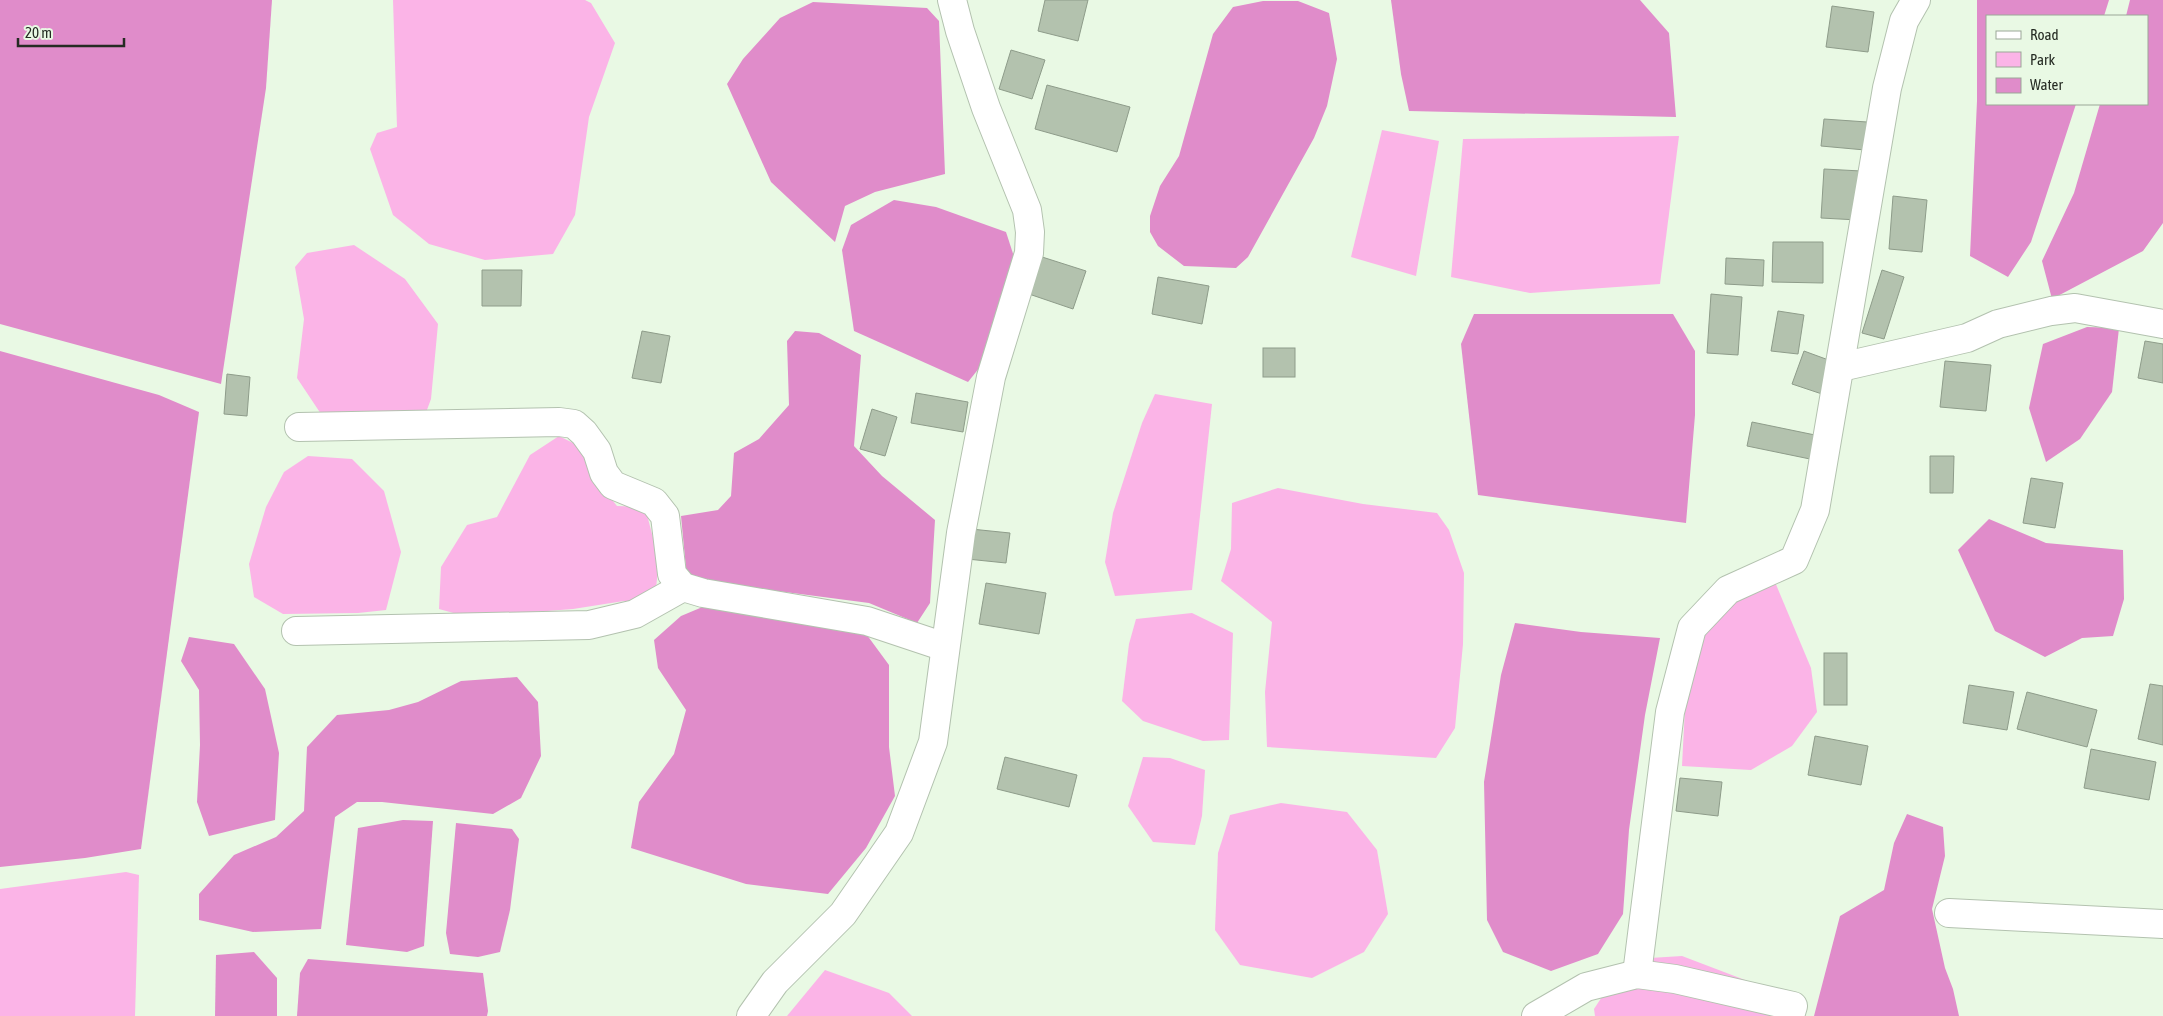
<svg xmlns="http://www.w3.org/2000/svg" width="2163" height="1016" font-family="'Asap Condensed',sans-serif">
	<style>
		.green { fill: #fbb4e7 }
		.water { fill: #e08cca }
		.building { fill: #b3c2ae; stroke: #8e9c8a }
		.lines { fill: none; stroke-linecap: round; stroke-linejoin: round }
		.minor-casing { stroke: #b3c2af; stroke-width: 30 }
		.minor { stroke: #fff; stroke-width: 28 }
	</style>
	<rect width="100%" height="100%" fill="#e9f9e4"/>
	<g class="green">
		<polygon points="393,0 585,0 591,3 615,43 589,117 575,215 553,254 485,260 429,244 393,215 370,149 377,133 397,127"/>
		<polygon points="1382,130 1439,141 1416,276 1351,257"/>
		<polygon points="1679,136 1660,284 1530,293 1451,277 1463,139"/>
		<polygon points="354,245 405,279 438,324 431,399 421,426 381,440 321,414 297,378 304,319 295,267 307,253"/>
		<polygon points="1155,394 1212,404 1192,590 1115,596 1105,562 1113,513 1142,423"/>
		<polygon points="559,436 585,449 597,481 617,506 645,507 659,561 654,606 624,601 573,609 468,617 439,609 441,567 467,525 497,517 530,455"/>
		<polygon points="308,456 352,459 384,491 401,552 386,610 358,613 283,614 254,597 249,564 266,507 284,472"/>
		<polygon points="1278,488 1363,504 1437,513 1449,530 1464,573 1463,644 1455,728 1436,758 1267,747 1265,692 1272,622 1221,581 1231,549 1232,503"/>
		<polygon points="1775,582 1811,668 1817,712 1792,746 1751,770 1682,766 1685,708 1710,607"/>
		<polygon points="1192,613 1233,633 1229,740 1203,741 1143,721 1122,701 1129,644 1136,619"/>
		<polygon points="1143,757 1170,758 1205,770 1202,816 1195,845 1153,842 1128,806"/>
		<polygon points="1281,803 1347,812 1377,850 1388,914 1364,952 1312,978 1240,965 1215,930 1218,853 1230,815"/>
		<polygon points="126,872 139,875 135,1016 0,1016 0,889"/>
		<polygon points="1682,956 1745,980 1784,1006 1783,1016 1595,1016 1594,1009 1611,983 1650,958"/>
		<polygon points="825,970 889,993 912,1016 787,1016"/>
	</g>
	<g class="water">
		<polygon points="0,0 272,0 266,88 221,384 0,324"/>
		<polygon points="1391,0 1640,0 1669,33 1676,117 1409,111 1401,74"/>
		<polygon points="1977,0 2109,0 2104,16 1987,16 1987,104 2076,104 2031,242 2008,277 1970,256 1977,101"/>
		<polygon points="2130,0 2163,0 2163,223 2143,251 2052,299 2042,261 2074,193 2100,104 2147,104 2147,16 2126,16"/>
		<polygon points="1263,1 1298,1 1329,13 1337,59 1327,106 1314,138 1248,257 1236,268 1184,266 1158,246 1150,232 1150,216 1160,186 1179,156 1213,34 1233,7"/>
		<polygon points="813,2 927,8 939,21 945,174 875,192 845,206 835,242 771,182 727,84 743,59 780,18"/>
		<polygon points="894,200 936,207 1006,232 1018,269 984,362 968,382 854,331 842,250 851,225"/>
		<polygon points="1474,314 1673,314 1695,351 1695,415 1686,523 1478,495 1461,344"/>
		<polygon points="2087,327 2119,328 2112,392 2080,439 2046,462 2029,408 2043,344"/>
		<polygon points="795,331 819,333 861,355 854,446 882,476 935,520 930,603 917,623 869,603 687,579 681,516 718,510 731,496 734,453 759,439 789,405 787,341"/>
		<polygon points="0,351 159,395 199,412 141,849 85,858 0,867"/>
		<polygon points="1989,519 2046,543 2123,550 2124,599 2113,636 2082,638 2045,657 1995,631 1958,550"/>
		<polygon points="712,603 864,631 889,665 889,747 895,796 866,848 828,894 746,884 631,848 639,802 674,754 686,710 658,668 654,640 681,616"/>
		<polygon points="1515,623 1581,632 1660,638 1645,715 1629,830 1623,914 1598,954 1551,971 1503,952 1487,920 1484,782 1501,675"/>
		<polygon points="189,637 234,644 265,689 279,753 275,820 209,836 197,802 200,745 199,690 181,661"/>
		<polygon points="517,677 538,702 541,756 521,798 493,814 382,802 357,802 335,817 321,929 253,932 199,920 199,894 234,855 276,837 304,811 307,747 337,715 389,710 418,702 461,681"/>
		<polygon points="1907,814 1943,827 1945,856 1932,909 1945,968 1953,989 1959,1016 1814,1016 1840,916 1884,890 1894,843"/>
		<polygon points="403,820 433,821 424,946 407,952 346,945 358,828"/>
		<polygon points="456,823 512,829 519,839 510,910 500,952 478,957 450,954 446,933"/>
		<polygon points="254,952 277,978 277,1016 215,1016 216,955"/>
		<polygon points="308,959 483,973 488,1011 487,1016 297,1016 300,973"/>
	</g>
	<g class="building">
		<polygon points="1045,0 1088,0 1078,41 1038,31"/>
		<polygon points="1832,6 1874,12 1868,52 1826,47"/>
		<polygon points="1011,50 1045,60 1032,99 999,89"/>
		<polygon points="1047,85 1130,107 1117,152 1035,129"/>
		<polygon points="1824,119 1867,122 1865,150 1821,146"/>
		<polygon points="1824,169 1861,171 1858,220 1821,218"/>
		<polygon points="1893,196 1927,200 1922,252 1889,249"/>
		<polygon points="1773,242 1823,242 1823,283 1772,282"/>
		<polygon points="1039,256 1086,271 1073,309 1026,293"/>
		<polygon points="1726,258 1764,260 1763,286 1725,284"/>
		<polygon points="482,270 522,270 521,306 482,306"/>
		<polygon points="1882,270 1904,277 1884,339 1862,333"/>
		<polygon points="1158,277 1209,286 1202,324 1152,314"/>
		<polygon points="1711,294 1742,297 1738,355 1707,353"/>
		<polygon points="1778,311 1804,315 1798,354 1771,351"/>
		<polygon points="642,331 670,336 661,383 632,378"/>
		<polygon points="2145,341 2163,344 2163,383 2138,378"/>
		<rect x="1263" y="348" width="32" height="29"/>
		<polygon points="1804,351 1834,362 1822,394 1792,384"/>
		<polygon points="1945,361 1991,365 1986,411 1940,407"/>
		<polygon points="227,374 250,377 247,416 224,414"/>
		<polygon points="916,393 968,402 963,432 911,423"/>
		<polygon points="872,409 897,417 885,456 860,449"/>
		<polygon points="1752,422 1815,435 1810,459 1747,446"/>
		<polygon points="1930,456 1954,456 1953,493 1930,493"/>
		<polygon points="2031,478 2063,483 2055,528 2023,523"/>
		<polygon points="971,529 1010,533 1006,563 967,559"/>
		<polygon points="986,583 1046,593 1039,634 979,624"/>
		<rect x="1824" y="653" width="23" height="52"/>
		<polygon points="2150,684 2163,686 2163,745 2138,739"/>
		<polygon points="1969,685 2014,692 2007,730 1963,723"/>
		<polygon points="2027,692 2097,710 2087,747 2017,729"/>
		<polygon points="1815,736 1868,746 1861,785 1808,775"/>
		<polygon points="2091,749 2156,762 2149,800 2084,788"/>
		<polygon points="1005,757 1077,775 1069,807 997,789"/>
		<polygon points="1680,778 1722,782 1718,816 1676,811"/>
	</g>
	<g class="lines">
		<g class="minor-casing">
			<g id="minor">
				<polyline points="1841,367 1967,338 1998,324 2051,311 2075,308 2163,324"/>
				<polyline points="299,427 559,422 574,424 584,433 597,451 604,473 613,485 654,502 665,516 672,574 683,587 703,593 867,621 945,647"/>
				<polyline points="296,631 589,625 635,614 683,587"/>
				<polyline points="1949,913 2163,924"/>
				<polyline points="1637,974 1670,712 1692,628 1728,590 1794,560 1815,510 1887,88 1904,21 1916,0"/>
				<polyline points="751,1016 775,982 843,914 899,833 933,742 961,533 991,377 1029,253 1030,232 1027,210 986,108 960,31 952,0"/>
				<polyline points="1536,1016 1586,987 1637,974 1675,979 1793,1006 1790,1016"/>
			</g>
		</g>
		<use href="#minor" class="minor"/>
	</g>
	<rect x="1986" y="15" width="162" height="90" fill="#e9f9e4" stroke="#9ba797"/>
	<rect x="1996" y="31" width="25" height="8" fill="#ffffff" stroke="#9ba797"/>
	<text x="2030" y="40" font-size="15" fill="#252b23">Road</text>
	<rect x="1996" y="52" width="25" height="15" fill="#fbb4e7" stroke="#9ba797"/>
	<text x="2030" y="65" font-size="15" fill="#252b23">Park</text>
	<rect x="1996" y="78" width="25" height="15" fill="#e08cca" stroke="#9ba797"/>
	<text x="2030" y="90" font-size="15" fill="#252b23">Water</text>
	<path d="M18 38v8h106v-8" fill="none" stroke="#252b23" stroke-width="2.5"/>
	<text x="25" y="38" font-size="15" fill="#252b23" stroke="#e9f9e4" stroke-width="4" paint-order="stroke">20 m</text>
</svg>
